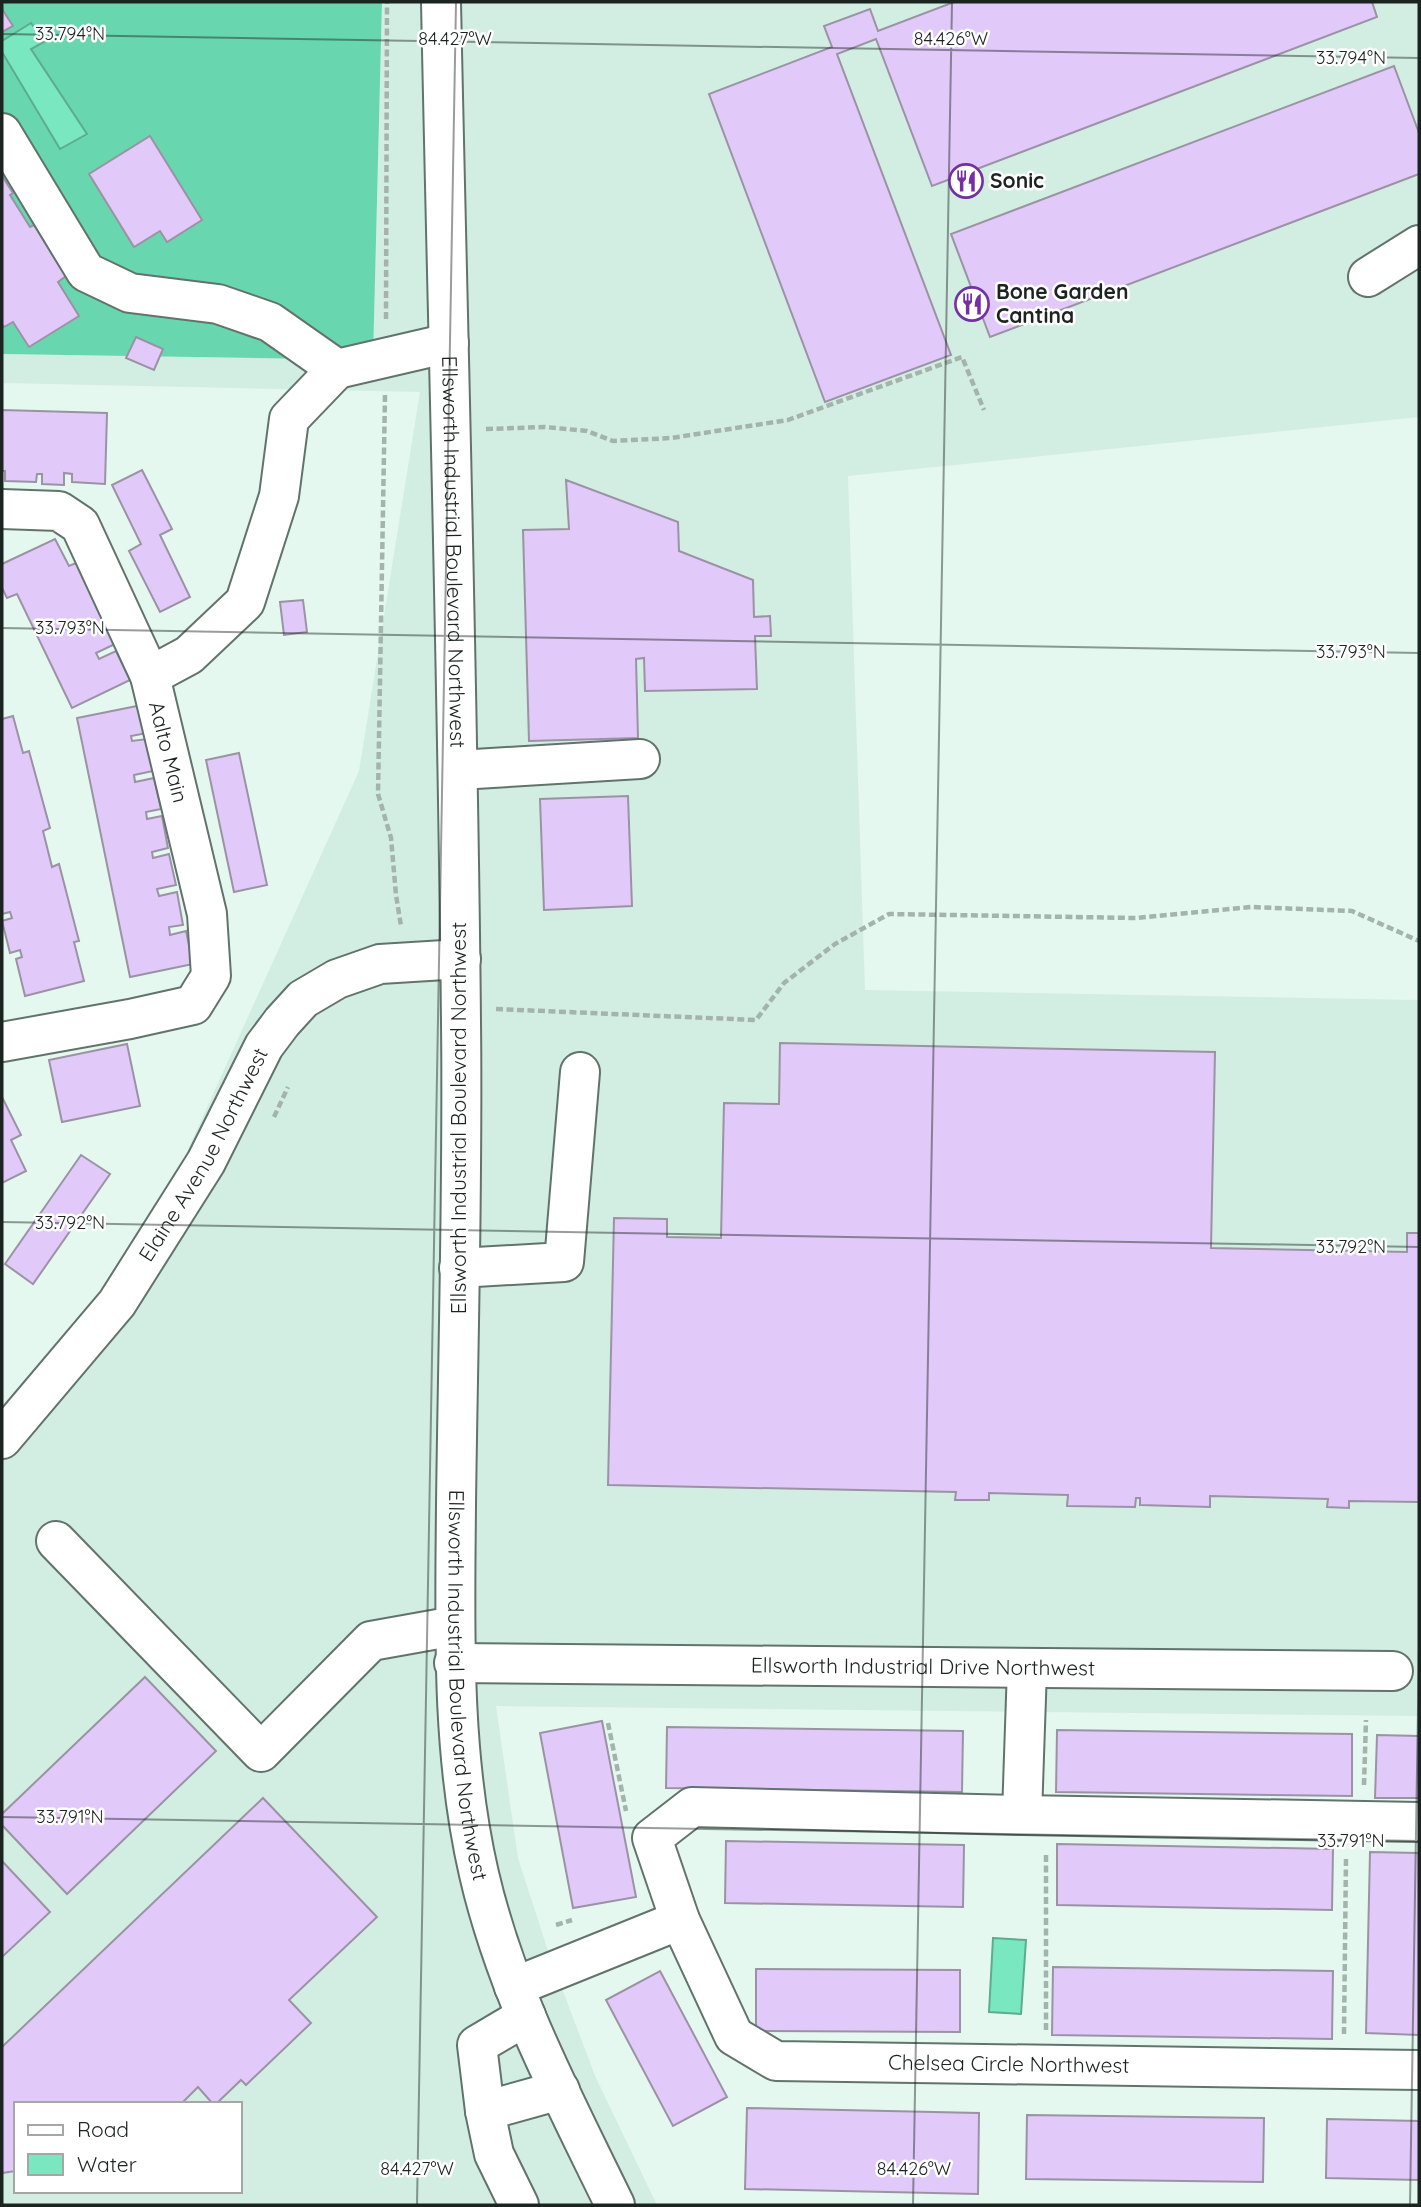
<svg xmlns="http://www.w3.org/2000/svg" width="1421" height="2207" font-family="Quicksand,sans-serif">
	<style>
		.built { fill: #d2eee2; fill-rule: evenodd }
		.forest { fill: #68d7af }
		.water { fill: #79e7bf; stroke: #5dac90; stroke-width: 2 }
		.building { fill: #e1c9fa; stroke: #9b93a3; stroke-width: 2 }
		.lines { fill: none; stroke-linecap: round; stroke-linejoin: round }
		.minor-casing { stroke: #62736c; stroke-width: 42 }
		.path { stroke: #a4b4ad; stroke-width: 4.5; stroke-dasharray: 7 3.5; stroke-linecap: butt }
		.minor { stroke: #fff; stroke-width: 38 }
		.ticks { fill: none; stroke: #1c2421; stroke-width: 2; stroke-opacity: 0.45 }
		.labels { text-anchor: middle; stroke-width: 5; stroke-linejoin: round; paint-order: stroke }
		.poi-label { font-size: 21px; font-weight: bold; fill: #1c2421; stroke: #fff; text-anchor: start }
		.street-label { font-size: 21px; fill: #1c2421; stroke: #fff }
		.ticks-label { font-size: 18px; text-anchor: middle; fill: #1c2421; stroke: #fff; stroke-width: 5; stroke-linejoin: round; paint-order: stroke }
	</style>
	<rect width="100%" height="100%" fill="#e4f8ef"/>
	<path class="built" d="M382 2H1419V417L848 476 865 990 1419 1000V1716L496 1706 518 1858 550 1957 596 2078 657 2205H2V1425L153 1227 359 771 420 392 2 383V354L373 360ZM16 2104H240V2191H16Z"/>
	<polygon class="forest" points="2,2 382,2 373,360 2,354"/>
	<g class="water">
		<polygon points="31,23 44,42 31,49 87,134 60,149 2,52 2,41"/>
		<polygon points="993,1938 1026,1940 1021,2014 989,2012"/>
	</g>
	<g class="building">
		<polygon points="954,2 1372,2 1377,17 932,186 876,39 837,54 951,355 825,402 709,94 832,47 824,26 870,9 878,31"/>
		<polygon points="2,9 13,26 2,32"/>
		<polygon points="1394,66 1419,133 1419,174 990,337 951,234"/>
		<polygon points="150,136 202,220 167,242 160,231 134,247 89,174"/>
		<polygon points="2,176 13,193 10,195 30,227 34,225 66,276 58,282 79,316 29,347 13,322 4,327 2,324"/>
		<polygon points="136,337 163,349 154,370 126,358"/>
		<polygon points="2,410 107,413 105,484 72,482 72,474 64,473 64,485 42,484 42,474 37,474 36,482 5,481 5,471 2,471"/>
		<polygon points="142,470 172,529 160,535 190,597 160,612 129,551 141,544 112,485"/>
		<polygon points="566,480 678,522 679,551 753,580 754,617 770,616 771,636 755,636 757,689 645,691 644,658 636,659 638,738 529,741 523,530 569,529"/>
		<polygon points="55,539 69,566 76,563 115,644 96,653 99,659 116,651 130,680 72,708 17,594 7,598 2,588 2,564"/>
		<polygon points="303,600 307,632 284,635 280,602"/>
		<polygon points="142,705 147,733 131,736 132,741 147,739 153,771 134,775 135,782 154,778 161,809 146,812 147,819 162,816 168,848 152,852 153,858 169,854 176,885 157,889 159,896 177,892 183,925 169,927 170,935 186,931 193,964 130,977 77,718"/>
		<polygon points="13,716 23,753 29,751 50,828 43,831 52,867 59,864 79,941 74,942 84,981 25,996 16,959 22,957 20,950 10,953 2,921 12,918 10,912 2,914 2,719"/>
		<polygon points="239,753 267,885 234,892 206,760"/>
		<polygon points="628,796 632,906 544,910 540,799"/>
		<polygon points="780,1043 1215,1052 1211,1248 1407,1252 1407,1233 1419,1233 1419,1502 1349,1501 1349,1508 1327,1507 1328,1499 1210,1496 1210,1507 1140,1505 1140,1498 1136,1498 1135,1507 1067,1506 1068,1495 989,1493 989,1500 955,1500 956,1492 608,1485 614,1218 667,1219 667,1237 721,1238 724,1103 779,1104"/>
		<polygon points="127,1044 140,1106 62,1122 49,1060"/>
		<polygon points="2,1097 21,1135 11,1140 26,1171 2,1183"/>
		<polygon points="81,1155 110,1174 33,1284 5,1264"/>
		<polygon points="145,1677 216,1751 67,1894 2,1825 2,1814"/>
		<polygon points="602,1721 636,1897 573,1908 540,1733"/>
		<polygon points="667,1727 963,1731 962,1792 666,1788"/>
		<polygon points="1057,1730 1352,1734 1352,1796 1056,1792"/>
		<polygon points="1377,1735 1419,1736 1419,1798 1375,1798"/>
		<polygon points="263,1798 377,1917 289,2000 311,2023 246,2085 241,2080 216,2104 213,2104 198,2087 181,2104 16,2104 16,2171 2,2173 2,2047"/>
		<polygon points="726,1841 964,1845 963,1907 725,1903"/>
		<polygon points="1057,1844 1333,1849 1332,1910 1057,1905"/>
		<polygon points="1370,1852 1419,1853 1419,2035 1366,2033"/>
		<polygon points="2,1861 50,1912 2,1957"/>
		<polygon points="1053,1967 1333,1971 1332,2039 1052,2035"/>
		<polygon points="756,1969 960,1970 960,2032 756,2031"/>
		<polygon points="660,1971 727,2097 673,2126 606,2000"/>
		<polygon points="747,2108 979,2113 978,2194 745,2189"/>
		<polygon points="1027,2115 1264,2118 1263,2182 1026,2179"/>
		<polygon points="1327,2119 1419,2121 1419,2180 1326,2178"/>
	</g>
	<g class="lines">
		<g class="minor-casing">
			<g id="minor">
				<path id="s1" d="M441 2C448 342 458 682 461 1023 463 1183 458 1345 456 1505 455 1629 451 1753 479 1874 506 1991 563 2098 615 2205"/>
				<polyline points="2,133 86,272 130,293 218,304 270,322 337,369"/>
				<polyline points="1368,277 1419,245"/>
				<polyline points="337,369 449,343"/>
				<polyline points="2,509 59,511 80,525 150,676"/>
				<polyline points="459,770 640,759"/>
				<polyline points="2,1042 130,1019 193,1005 211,976 207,914 150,676 189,655 245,602 279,496 289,419 337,369"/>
				<polyline points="459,1268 564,1262 580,1072"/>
				<path id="s2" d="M2 1439 117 1303 206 1162 264 1046 282 1022 303 999 337 979 380 964 461 959"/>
				<polyline points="56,1541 261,1752 371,1641 455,1626"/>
				<path id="s3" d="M454 1663 1393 1671"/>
				<polyline points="1022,1815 1027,1668"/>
				<path id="s4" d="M1419 1822 1022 1815 692 1807 652 1838 680 1920 734 2036 776 2061 1419 2070"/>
				<polyline points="514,1987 680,1920"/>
				<polyline points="485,2111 560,2090"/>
				<polyline points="519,2205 494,2154 485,2111 477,2045 526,2016"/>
			</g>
		</g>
		<g class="path">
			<polyline points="386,319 387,2"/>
			<polyline points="385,395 378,794 391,838 396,895 401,926"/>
			<polyline points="486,429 545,427 587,431 613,441 671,438 788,420 962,357 984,410"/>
			<polyline points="496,1009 756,1020 784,983 835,944 889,914 1136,918 1251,907 1352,911 1419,941"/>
			<polyline points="274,1117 288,1087"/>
			<polyline points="608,1723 626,1811"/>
			<polyline points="1364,1785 1366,1720"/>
			<polyline points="556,1925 572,1920"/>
			<polyline points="1046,2030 1046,1853"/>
			<polyline points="1344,2034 1346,1857"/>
		</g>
		<use href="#minor" class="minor"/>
	</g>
	<path class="ticks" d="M2 34 1419 58M2 628 1419 653M2 1222 1419 1247M2 1817 1419 1841M417 2205 456 2M913 2205 952 2M1410 2205 1419 1647"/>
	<defs>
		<g id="restaurant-ring" transform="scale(1.75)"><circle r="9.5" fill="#fff" stroke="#732fa3" stroke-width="1.5"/><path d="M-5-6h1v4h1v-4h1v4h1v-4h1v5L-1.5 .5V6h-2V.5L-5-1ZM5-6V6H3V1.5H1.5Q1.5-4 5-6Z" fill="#732fa3"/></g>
	</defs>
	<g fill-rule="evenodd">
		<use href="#restaurant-ring" x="966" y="181"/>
		<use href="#restaurant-ring" x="972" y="304"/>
	</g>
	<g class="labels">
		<g class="poi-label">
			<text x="990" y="188">Sonic</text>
			<text x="996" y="299">Bone Garden<tspan x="996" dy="24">Cantina</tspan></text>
		</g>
		<g class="street-label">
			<text dy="7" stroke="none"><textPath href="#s1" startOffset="550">Ellsworth Industrial Boulevard Northwest</textPath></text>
			<text transform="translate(168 752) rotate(76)" y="7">Aalto Main</text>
			<text transform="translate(459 1118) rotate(-90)" y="7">Ellsworth Industrial Boulevard Northwest</text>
			<text dy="7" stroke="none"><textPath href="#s2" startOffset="350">Elaine Avenue Northwest</textPath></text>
			<text dy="7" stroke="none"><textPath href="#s3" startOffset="469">Ellsworth Industrial Drive Northwest</textPath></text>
			<text dy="7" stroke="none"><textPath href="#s1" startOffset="1684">Ellsworth Industrial Boulevard Northwest</textPath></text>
			<text dy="7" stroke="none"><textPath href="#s4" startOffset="1274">Chelsea Circle Northwest</textPath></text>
		</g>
	</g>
	<g class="ticks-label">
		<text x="70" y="40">33.794°N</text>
		<text x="455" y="45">84.427°W</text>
		<text x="951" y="45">84.426°W</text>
		<text x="1351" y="64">33.794°N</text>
		<text x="70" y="634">33.793°N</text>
		<text x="1351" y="658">33.793°N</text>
		<text x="70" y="1229">33.792°N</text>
		<text x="1351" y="1253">33.792°N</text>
		<text x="70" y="1823">33.791°N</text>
		<text x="1351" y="1847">33.791°N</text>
		<text x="417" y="2175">84.427°W</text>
		<text x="914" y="2175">84.426°W</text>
	</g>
	<rect width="1421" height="2207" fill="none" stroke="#1c2421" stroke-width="7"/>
	<rect x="14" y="2102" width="228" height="91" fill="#ffffff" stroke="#a4a7a6" stroke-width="2"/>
	<rect x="28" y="2125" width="35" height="10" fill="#ffffff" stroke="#a4a7a6" stroke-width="2"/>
	<text x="77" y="2137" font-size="21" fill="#1c2421">Road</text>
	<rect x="28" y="2154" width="35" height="21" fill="#79e7bf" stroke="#a4a7a6" stroke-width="2"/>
	<text x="77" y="2172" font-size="21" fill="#1c2421">Water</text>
</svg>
